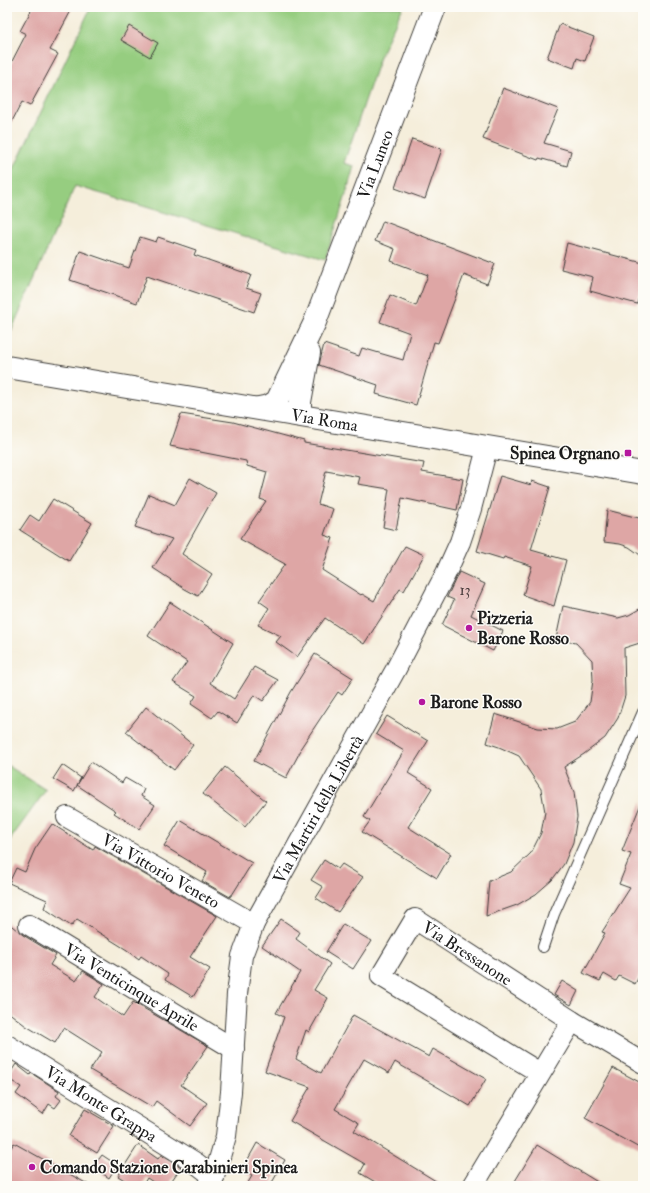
<svg xmlns="http://www.w3.org/2000/svg" width="650" height="1193" font-family="'IM FELL Double Pica',serif">
	<style>
		.green { fill: #96cd80; stroke: #59744e }
		.building { fill: #dea6a5 }
		.lines { fill: none; stroke-linecap: round; stroke-linejoin: round }
		.lane-casing { stroke: #3d3c39; stroke-width: 12 }
		.street-casing { stroke: #3d3c39; stroke-width: 22 }
		.secondary-casing { stroke: #3d3c39; stroke-width: 24 }
		.lane { stroke: #fff; stroke-width: 10 }
		.street { stroke: #fff; stroke-width: 20 }
		.secondary { stroke: #fff; stroke-width: 22 }
		.poi-dot { fill: #b5179e; stroke: #fdfcf7; stroke-width: 1.5 }
		.labels { text-anchor: middle; stroke-width: 3; stroke-linejoin: round; paint-order: stroke }
		.number-label { font-size: 15px; fill: #4c3e3e }
		.street-label { font-size: 17px; fill: #1c1c1c; stroke: #fdfcf7 }
		.poi-label { font-size: 17px; font-weight: bold; fill: #1c1c1c; stroke: #fdfcf7; text-anchor: start }
	</style>
	<rect width="100%" height="100%" fill="#fdfcf7"/>
	<filter id="ink" filterUnits="userSpaceOnUse"><feTurbulence type="fractalNoise" baseFrequency=".025" numOctaves="2"/><feDisplacementMap in="SourceGraphic" scale="8" xChannelSelector="R" yChannelSelector="G"/><feConvolveMatrix kernelMatrix="1 2 1 2 8 2 1 2 1" color-interpolation-filters="sRGB"/></filter>
	<filter id="wash" filterUnits="userSpaceOnUse"><feTurbulence type="fractalNoise" baseFrequency=".012" numOctaves="4" result="noise"/><feDisplacementMap in="SourceGraphic" scale="16" xChannelSelector="R" yChannelSelector="G"/><feGaussianBlur stdDeviation="0.9" result="paint"/><feColorMatrix in="noise" values="0 0 0 0 0 0 0 0 0 0 0 0 0 0 0 0 0 1.4 0 .05"/><feComposite in="paint" operator="in"/></filter>
	<g filter="url(#wash)">
		<rect width="100%" height="100%" fill="#f5eedb"/>
		<g class="green">
			<polygon points="91,7 403,7 381,54 344,163 354,166 345,198 325,260 75,186 9,336 7,336 7,183"/>
			<polygon points="7,765 46,790 7,844"/>
		</g>
		<g id="blocks">
			<g class="building">
				<polygon points="33,7 73,7 50,50 58,54 30,106 22,102 7,131 7,71 26,34 20,31"/>
				<polygon points="560,24 594,37 585,61 577,58 574,68 547,58"/>
				<polygon points="129,26 158,43 150,57 121,40"/>
				<polygon points="503,88 558,109 544,143 571,151 567,166 539,158 538,160 483,139"/>
				<polygon points="412,139 442,149 425,199 395,188"/>
				<polygon points="383,221 495,264 487,284 464,275 438,343 434,342 416,405 376,394 378,385 319,365 324,344 359,356 362,348 403,360 410,333 380,322 390,295 416,306 428,275 391,261 395,249 375,241"/>
				<polygon points="140,237 156,242 158,237 196,250 194,255 251,275 246,288 261,293 254,312 147,276 137,303 70,280 80,251 129,268"/>
				<polygon points="567,243 643,263 643,283 637,304 590,291 593,277 561,269"/>
				<polygon points="181,414 233,422 304,441 304,443 424,463 422,472 463,479 457,510 402,498 396,530 383,527 389,489 358,484 360,477 326,471 318,504 333,509 324,535 333,538 322,570 361,595 362,594 374,601 405,546 424,555 404,591 400,589 364,644 325,618 297,657 276,642 281,636 258,625 269,608 259,601 285,564 240,539 266,501 260,499 267,472 247,466 246,461 170,446"/>
				<polygon points="500,476 531,485 532,481 550,487 531,550 566,560 554,606 523,595 532,566 504,557 503,559 477,551"/>
				<polygon points="190,478 216,493 182,554 212,574 198,596 185,589 153,568 172,539 135,527 149,494 175,505"/>
				<polygon points="53,499 92,523 69,561 20,530 30,515 39,521"/>
				<polygon points="607,510 643,519 643,557 629,547 620,544 604,542"/>
				<polygon points="459,572 485,584 471,615 503,631 493,651 442,625 454,600 447,597"/>
				<polygon points="170,602 233,643 210,683 234,699 254,667 278,680 263,701 254,695 237,723 218,711 212,718 191,704 196,696 173,682 187,662 148,636"/>
				<polygon points="563,606 618,618 629,615 643,607 643,642 624,648 625,696 618,718 605,738 584,754 564,767 574,792 577,817 573,842 564,864 552,880 536,894 517,905 486,916 489,881 511,872 531,853 541,833 545,812 541,789 519,756 499,747 487,743 495,714 538,728 557,729 575,722 590,702 593,680 592,660 576,643 556,639"/>
				<polygon points="315,654 353,678 342,695 338,692 300,749 301,750 286,778 254,761 291,692"/>
				<polygon points="146,707 193,745 174,770 126,732"/>
				<polygon points="387,716 428,741 408,773 432,788 408,827 451,854 437,878 362,832 370,821 364,817 404,751 376,734"/>
				<polygon points="91,762 122,783 125,778 144,789 141,796 155,805 139,829 114,813 116,811 77,785"/>
				<polygon points="62,765 81,778 74,791 53,779"/>
				<polygon points="225,767 266,801 245,827 203,794"/>
				<polygon points="642,801 643,969 635,984 619,976 616,981 604,974 600,981 583,973 605,933 602,932 630,888 619,884 631,854 622,851"/>
				<polygon points="180,820 252,863 232,895 231,895 230,897 202,881 207,872 164,846"/>
				<polygon points="52,824 93,850 95,846 217,916 190,957 210,969 193,997 165,980 168,974 141,956 139,959 127,950 77,919 71,926 44,908 47,900 9,883 16,868 25,872 35,849"/>
				<polygon points="324,860 338,869 342,864 363,877 338,912 316,898 323,887 311,880"/>
				<polygon points="281,919 300,932 296,939 330,964 314,990 328,998 309,1032 306,1030 296,1059 321,1073 353,1015 429,1057 433,1049 486,1079 470,1106 395,1062 389,1073 364,1059 335,1109 359,1123 354,1131 444,1186 382,1186 360,1173 365,1164 290,1121 310,1087 265,1071 284,1017 276,1013 300,972 262,946"/>
				<polygon points="7,922 23,935 56,955 50,965 76,981 83,971 104,984 95,997 123,1017 133,1002 208,1046 181,1085 207,1103 190,1126 156,1101 152,1107 90,1070 102,1052 64,1028 55,1043 26,1026 7,1011"/>
				<polygon points="343,924 371,941 353,969 326,952"/>
				<polygon points="562,981 578,991 571,1005 554,995"/>
				<polygon points="16,1064 30,1075 31,1073 59,1091 56,1096 61,1100 55,1108 49,1104 43,1114 16,1094 21,1087 7,1078"/>
				<polygon points="613,1068 643,1084 643,1150 585,1118"/>
				<polygon points="85,1109 114,1126 97,1153 69,1136"/>
				<polygon points="14,1143 91,1186 17,1186 7,1180 7,1154"/>
				<polygon points="257,1143 285,1160 270,1186 246,1186 252,1176 242,1170"/>
				<polygon points="138,1145 158,1159 161,1155 181,1167 168,1186 159,1186 147,1178 142,1186 134,1186 118,1176"/>
				<polygon points="537,1145 604,1186 512,1186"/>
				<polygon points="102,1155 117,1165 109,1178 93,1167"/>
			</g>
		</g>
	</g>
	<g filter="url(#ink)">
		<use href="#blocks" fill-opacity="0" stroke="#3d3c39" stroke-width="1"/>
		<g class="lines">
			<g class="lane-casing">
				<polyline id="lane" points="543,947 554,914 643,712"/>
			</g>
			<g class="street-casing">
				<g id="street">
					<path id="s1" d="M67 817 254 924"/>
					<path id="s2" d="M29 925 234 1049"/>
					<path id="s3" d="M7 1045 196 1163 214 1177"/>
					<path id="s4" d="M540 1073 381 976 415 919 572 1021 643 1063"/>
					<path id="s5" d="M208 1186 214 1177 226 1136 231 1092 237 994 242 956 254 924 396 669 446 573 460 542 471 509 487 448"/>
					<polyline points="473,1186 572,1021"/>
				</g>
			</g>
			<g class="secondary-casing">
				<g id="secondary">
					<path id="s6" d="M7 367 643 473"/>
					<path id="s7" d="M259 408 269 406 277 401 315 322 435 7"/>
					<polyline points="300,415 300,402 309,353"/>
				</g>
			</g>
			<use href="#lane" class="lane"/>
			<use href="#street" class="street"/>
			<use href="#secondary" class="secondary"/>
		</g>
	</g>
	<g class="poi-dot">
		<rect x="624" y="449" width="8" height="8" rx="2"/>
		<circle cx="469" cy="628" r="4"/>
		<circle cx="422" cy="702" r="4"/>
		<circle cx="32" cy="1167" r="4"/>
	</g>
	<g class="labels">
		<g class="number-label">
			<text x="465" y="595">13</text>
		</g>
		<g class="street-label">
			<text dy="6" stroke="none"><textPath href="#s7" startOffset="276">Via Luneo</textPath></text>
			<text dy="6" stroke="none"><textPath href="#s6" startOffset="322">Via Roma</textPath></text>
			<text dy="6" stroke="none"><textPath href="#s5" startOffset="400">Via Martiri della Libertà</textPath></text>
			<text dy="6" stroke="none"><textPath href="#s1" startOffset="108">Via Vittorio Veneto</textPath></text>
			<text dy="6" stroke="none"><textPath href="#s4" startOffset="315">Via Bressanone</textPath></text>
			<text dy="6" stroke="none"><textPath href="#s2" startOffset="120">Via Venticinque Aprile</textPath></text>
			<text dy="6" stroke="none"><textPath href="#s3" startOffset="111">Via Monte Grappa</textPath></text>
		</g>
		<g class="poi-label">
			<text x="620" y="459" text-anchor="end">Spinea Orgnano</text>
			<text x="477" y="624">Pizzeria<tspan x="477" dy="20">Barone Rosso</tspan></text>
			<text x="430" y="708">Barone Rosso</text>
			<text x="40" y="1173">Comando Stazione Carabinieri Spinea</text>
		</g>
	</g>
	<rect width="650" height="1193" fill="none" stroke="#fdfcf7" stroke-width="24"/>
</svg>
